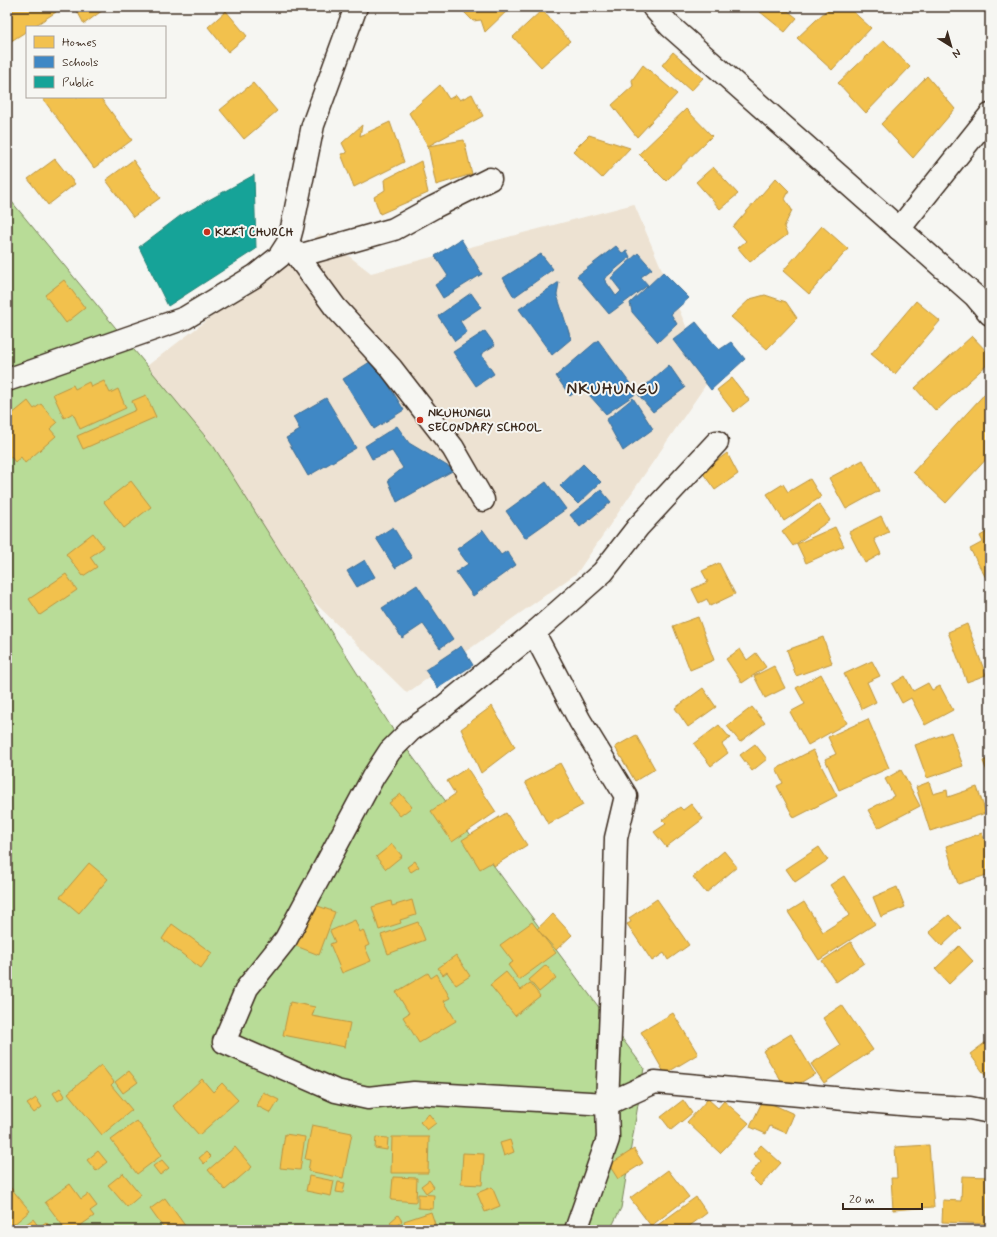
<svg xmlns="http://www.w3.org/2000/svg" width="997" height="1237" font-family="Mynerve,sans-serif">
	<style>
		.built { fill: #ede2d2 }
		.green { fill: #b8dc97; stroke: #7a835a }
		.homes { fill: #f2c14e; stroke: #bb9440 }
		.schools { fill: #3f88c5; stroke: #3e6c93 }
		.public { fill: #17a398; stroke: #227f73 }
		.lines { fill: none; stroke-linecap: round; stroke-linejoin: round }
		.minor-casing { stroke: #3b2a1e; stroke-width: 25 }
		.minor { stroke: #f6f6f2; stroke-width: 22 }
		.poi-dot { fill: #c8321e; stroke: #f6f6f2; stroke-width: 1.5 }
		.labels { text-anchor: middle; stroke-width: 4; stroke-linejoin: round; paint-order: stroke }
		.poi-label { font-size: 12px; font-weight: bold; fill: #3b2a1e; stroke: #f6f6f2; text-anchor: start }
		.district-label { font-size: 16px; font-weight: bold; letter-spacing: 1px; fill: #3b2a1e; stroke: #f6f6f2 }
	</style>
	<rect width="100%" height="100%" fill="#f6f6f2"/>
	<filter id="ink" filterUnits="userSpaceOnUse"><feTurbulence type="fractalNoise" baseFrequency=".025" numOctaves="2"/><feDisplacementMap in="SourceGraphic" scale="8" xChannelSelector="R" yChannelSelector="G"/><feConvolveMatrix kernelMatrix="1 2 1 2 8 2 1 2 1" color-interpolation-filters="sRGB"/></filter>
	<g filter="url(#ink)">
		<polygon class="built" points="634,204 709,380 577,573 407,693 168,459 143,369 320,234 371,273"/>
		<polygon class="green" points="7,196 214,447 395,733 644,1068 621,1208 610,1230 7,1230"/>
		<g class="homes">
			<polygon points="7,7 53,7 56,12 33,27 27,27 27,31 8,43"/>
			<polygon points="75,7 107,7 84,24"/>
			<polygon points="459,7 509,7 510,8 485,32 481,20 473,21"/>
			<polygon points="754,7 783,7 797,18 785,32"/>
			<polygon points="830,7 848,7 871,28 832,70 797,38"/>
			<polygon points="542,10 570,41 541,67 513,37"/>
			<polygon points="226,11 247,36 228,52 208,27"/>
			<polygon points="884,40 910,67 866,113 838,83"/>
			<polygon points="673,52 703,78 691,91 662,65"/>
			<polygon points="643,65 677,94 637,137 612,105 633,86 632,80"/>
			<polygon points="927,76 955,109 913,158 881,124"/>
			<polygon points="253,83 277,111 244,139 220,110"/>
			<polygon points="440,85 449,99 456,95 460,100 472,94 483,116 428,146 409,113"/>
			<polygon points="46,97 100,97 132,140 94,168 43,99"/>
			<polygon points="686,109 712,136 666,181 639,154"/>
			<polygon points="390,122 404,162 354,187 341,154 347,153 342,143 362,125 360,136"/>
			<polygon points="589,135 630,148 602,178 573,151"/>
			<polygon points="464,140 472,174 436,185 428,146"/>
			<polygon points="55,159 75,184 48,205 28,179"/>
			<polygon points="133,160 160,198 133,217 106,180"/>
			<polygon points="421,161 428,193 380,214 374,197 385,190 384,180"/>
			<polygon points="713,167 738,194 720,209 696,182"/>
			<polygon points="776,178 789,191 785,199 792,210 784,227 787,235 750,262 738,248 746,241 733,227"/>
			<polygon points="822,226 848,249 809,294 783,271"/>
			<polygon points="64,280 85,308 66,323 45,295"/>
			<polygon points="765,295 786,302 797,318 767,349 731,317 750,299"/>
			<polygon points="916,301 940,321 895,374 871,354"/>
			<polygon points="972,336 990,355 990,362 936,411 915,388"/>
			<polygon points="732,378 749,400 734,412 717,390"/>
			<polygon points="104,381 110,393 118,389 126,408 80,429 73,413 64,418 53,394 73,385 75,389 89,382 91,387"/>
			<polygon points="990,388 990,455 946,503 913,472"/>
			<polygon points="146,395 156,417 83,449 77,436 136,410 132,401"/>
			<polygon points="28,401 34,409 41,404 57,423 50,429 56,436 25,463 21,457 15,462 11,457 7,460 7,411 11,415"/>
			<polygon points="727,453 738,474 715,490 702,472"/>
			<polygon points="863,460 879,491 846,509 829,478"/>
			<polygon points="810,479 821,497 784,521 767,494 783,484 788,492"/>
			<polygon points="131,481 151,507 124,528 104,502"/>
			<polygon points="819,504 830,520 793,546 782,531"/>
			<polygon points="881,516 889,532 874,539 881,554 865,563 849,532"/>
			<polygon points="835,527 844,546 806,563 797,544"/>
			<polygon points="990,530 990,576 986,578 970,549 983,542 980,536"/>
			<polygon points="93,533 104,547 90,557 97,567 83,576 66,554"/>
			<polygon points="719,563 735,594 710,606 707,599 699,603 692,589 708,582 702,571"/>
			<polygon points="66,574 77,590 40,615 29,599"/>
			<polygon points="698,617 714,660 690,670 673,626"/>
			<polygon points="967,624 986,675 967,682 948,632"/>
			<polygon points="823,637 832,663 796,676 787,650"/>
			<polygon points="740,649 747,660 756,653 766,667 742,683 726,659"/>
			<polygon points="872,661 880,676 867,682 876,702 862,709 844,674"/>
			<polygon points="774,666 785,688 765,698 754,676"/>
			<polygon points="821,674 847,723 808,745 790,712 805,704 796,688"/>
			<polygon points="905,676 913,691 928,683 932,690 940,686 953,710 925,725 911,698 902,703 892,684"/>
			<polygon points="703,688 716,707 688,727 675,708"/>
			<polygon points="492,706 515,747 481,773 461,729"/>
			<polygon points="752,707 765,723 740,742 727,726"/>
			<polygon points="868,719 889,768 839,790 825,759 836,754 828,737"/>
			<polygon points="719,725 730,738 722,744 728,753 711,766 694,744"/>
			<polygon points="951,732 963,766 927,778 915,745"/>
			<polygon points="636,735 655,769 635,781 615,747"/>
			<polygon points="755,744 767,759 752,771 740,755"/>
			<polygon points="813,750 837,796 794,818 777,786 783,783 776,769"/>
			<polygon points="990,758 990,779 983,761"/>
			<polygon points="560,763 583,805 548,824 525,782"/>
			<polygon points="467,768 496,812 452,842 431,811 455,794 447,781"/>
			<polygon points="901,770 920,806 878,828 868,810 894,796 885,779"/>
			<polygon points="929,782 933,794 947,790 948,797 977,787 986,813 930,831 916,787"/>
			<polygon points="401,794 412,807 400,816 389,803"/>
			<polygon points="691,804 703,819 666,847 654,832 666,824 662,820 680,807 683,810"/>
			<polygon points="506,813 527,845 494,866 492,862 480,869 462,840"/>
			<polygon points="982,833 990,856 990,874 958,884 946,846"/>
			<polygon points="392,844 402,856 386,869 376,857"/>
			<polygon points="819,847 828,860 795,882 786,869"/>
			<polygon points="724,851 737,867 706,893 693,877"/>
			<polygon points="415,861 419,867 411,872 407,867"/>
			<polygon points="89,863 108,879 79,913 60,897"/>
			<polygon points="844,876 875,924 819,960 788,912 804,902 823,932 850,915 830,885"/>
			<polygon points="897,887 905,907 881,917 873,897"/>
			<polygon points="657,899 689,945 668,960 664,953 652,961 627,924 631,922 629,918"/>
			<polygon points="412,900 416,915 400,920 401,923 379,930 372,907 391,901 392,906"/>
			<polygon points="312,904 335,912 319,955 296,946"/>
			<polygon points="553,914 572,935 556,950 537,929"/>
			<polygon points="949,915 961,928 942,946 929,932"/>
			<polygon points="355,920 360,932 363,930 369,945 365,947 371,961 342,973 330,944 335,942 330,931"/>
			<polygon points="418,922 425,940 388,954 381,935"/>
			<polygon points="532,922 556,953 519,980 508,965 513,962 500,945"/>
			<polygon points="172,924 212,953 201,968 162,939"/>
			<polygon points="851,942 864,963 836,982 822,961"/>
			<polygon points="959,946 973,961 949,984 935,969"/>
			<polygon points="456,955 470,976 456,985 447,972 443,975 438,968"/>
			<polygon points="546,965 556,978 539,992 529,980"/>
			<polygon points="506,972 521,990 530,983 540,996 515,1016 490,985"/>
			<polygon points="428,973 431,978 437,974 450,998 444,1001 456,1021 419,1043 403,1017 409,1013 396,992"/>
			<polygon points="290,1002 315,1007 312,1016 350,1023 345,1047 283,1035"/>
			<polygon points="842,1005 873,1050 824,1083 811,1064 840,1045 823,1018"/>
			<polygon points="673,1013 698,1054 665,1074 641,1032"/>
			<polygon points="791,1034 815,1074 787,1091 763,1051"/>
			<polygon points="990,1039 990,1082 970,1054"/>
			<polygon points="101,1065 114,1082 111,1085 132,1110 102,1135 68,1093"/>
			<polygon points="129,1071 138,1082 123,1093 115,1082"/>
			<polygon points="202,1079 213,1092 222,1083 238,1100 199,1135 173,1106"/>
			<polygon points="60,1088 65,1096 58,1101 53,1093"/>
			<polygon points="263,1092 279,1100 271,1113 257,1106"/>
			<polygon points="36,1098 42,1107 34,1113 27,1104"/>
			<polygon points="708,1099 718,1108 724,1101 749,1123 720,1153 687,1122"/>
			<polygon points="683,1100 692,1113 671,1130 661,1117"/>
			<polygon points="763,1100 794,1114 786,1133 770,1126 766,1134 750,1127"/>
			<polygon points="429,1114 436,1123 427,1130 420,1122"/>
			<polygon points="137,1121 162,1155 137,1174 111,1140"/>
			<polygon points="312,1125 352,1133 343,1178 308,1171 310,1160 305,1159"/>
			<polygon points="285,1134 305,1137 300,1170 280,1168"/>
			<polygon points="376,1137 388,1138 387,1150 375,1148"/>
			<polygon points="392,1137 429,1137 428,1173 391,1173"/>
			<polygon points="510,1140 514,1152 504,1156 500,1143"/>
			<polygon points="761,1145 781,1163 760,1186 749,1175 761,1161 753,1154"/>
			<polygon points="929,1145 934,1207 893,1210 891,1178 897,1178 895,1147"/>
			<polygon points="235,1147 252,1167 225,1190 208,1170"/>
			<polygon points="634,1149 643,1163 618,1179 609,1165"/>
			<polygon points="98,1151 107,1162 96,1171 87,1160"/>
			<polygon points="206,1152 211,1157 204,1164 199,1158"/>
			<polygon points="463,1153 484,1154 482,1185 461,1184"/>
			<polygon points="162,1160 169,1168 160,1175 153,1166"/>
			<polygon points="668,1170 689,1197 651,1226 630,1198"/>
			<polygon points="123,1173 141,1195 127,1207 108,1185"/>
			<polygon points="309,1176 334,1181 331,1196 306,1191"/>
			<polygon points="962,1176 989,1177 986,1224 942,1222 943,1200 961,1201"/>
			<polygon points="393,1177 417,1178 416,1202 391,1200"/>
			<polygon points="429,1180 434,1187 426,1193 421,1186"/>
			<polygon points="338,1182 345,1183 343,1193 336,1192"/>
			<polygon points="70,1184 81,1199 88,1194 97,1206 90,1211 94,1216 74,1230 66,1230 45,1202"/>
			<polygon points="10,1187 30,1211 7,1230 7,1190"/>
			<polygon points="492,1187 500,1206 485,1212 477,1193"/>
			<polygon points="418,1194 434,1195 433,1209 418,1208"/>
			<polygon points="696,1197 707,1213 684,1230 651,1230"/>
			<polygon points="165,1198 186,1227 182,1230 165,1230 150,1209"/>
			<polygon points="431,1212 437,1230 407,1230 404,1221"/>
			<polygon points="398,1215 402,1221 395,1227 390,1222"/>
			<polygon points="33,1219 39,1227 46,1222 53,1230 18,1230"/>
		</g>
		<g class="schools">
			<polygon points="461,239 482,274 443,298 435,285 448,276 435,256"/>
			<polygon points="616,246 622,253 627,251 630,257 604,279 616,296 621,291 611,278 638,253 652,269 641,277 648,285 609,314 577,276"/>
			<polygon points="541,254 553,269 514,297 503,278"/>
			<polygon points="663,272 689,298 671,314 677,324 658,342 632,312 630,303"/>
			<polygon points="559,282 557,295 571,339 552,355 519,309"/>
			<polygon points="471,293 481,307 460,321 467,332 455,341 438,316"/>
			<polygon points="696,322 719,350 731,342 745,359 711,390 673,340"/>
			<polygon points="485,331 495,345 481,354 494,374 476,386 453,352"/>
			<polygon points="598,340 637,393 606,414 582,387 570,396 556,376"/>
			<polygon points="373,360 404,410 374,429 343,379"/>
			<polygon points="669,365 685,388 653,412 637,393"/>
			<polygon points="326,398 356,448 308,476 286,438 300,430 293,417"/>
			<polygon points="633,398 653,429 623,451 606,420"/>
			<polygon points="397,426 409,443 454,470 397,502 388,480 403,468 392,451 372,459 365,446"/>
			<polygon points="583,464 601,482 578,504 560,486"/>
			<polygon points="546,482 566,509 525,538 506,511"/>
			<polygon points="601,490 611,502 580,527 570,515"/>
			<polygon points="393,527 412,558 395,568 376,538"/>
			<polygon points="483,530 501,555 507,551 516,565 473,596 456,572 468,564 457,549"/>
			<polygon points="365,560 375,577 357,587 347,571"/>
			<polygon points="417,585 453,639 440,648 423,624 402,638 382,608"/>
			<polygon points="461,646 473,665 438,688 425,670"/>
		</g>
		<polygon class="public" points="254,175 256,249 168,306 139,247 180,216"/>
		<g class="lines">
			<g class="minor-casing">
				<g id="minor">
					<polyline points="653,7 670,26 975,296 990,314"/>
					<polyline points="899,229 990,115"/>
					<polyline points="288,243 335,307 391,368 453,448 483,500"/>
					<polyline points="298,256 394,229 434,207 490,179"/>
					<polyline points="7,380 185,318 255,276 279,257 288,243 292,228 313,125 356,7"/>
					<polyline points="717,442 638,527 603,572 534,633 441,709 411,730 390,751 373,777 286,939 247,988 224,1042 336,1091 368,1098 414,1093 607,1104 655,1082 912,1105 970,1108 990,1112"/>
					<polyline points="534,633 580,721 626,796 616,838 613,960 607,1104 608,1139 576,1230"/>
				</g>
			</g>
			<use href="#minor" class="minor"/>
		</g>
	</g>
	<g class="poi-dot">
		<circle cx="207" cy="232" r="4"/>
		<circle cx="420" cy="420" r="4"/>
	</g>
	<g class="labels">
		<g class="poi-label">
			<text x="215" y="236">KKKT CHURCH</text>
			<text x="428" y="417">NKUHUNGU<tspan x="428" dy="14">SECONDARY SCHOOL</tspan></text>
		</g>
		<g class="district-label">
			<text x="613" y="394">NKUHUNGU</text>
		</g>
	</g>
	<rect width="997" height="1237" fill="none" stroke="#f6f6f2" stroke-width="24"/>
	<rect x="12" y="12" width="973" height="1213" fill="none" stroke="#3b2a1e" stroke-width="1.5" filter="url(#ink)"/>
	<rect x="26" y="26" width="140" height="72" fill="#f6f6f2" stroke="#aba49d"/>
	<rect x="34" y="36" width="20" height="12" fill="#f2c14e" stroke="#aba49d"/>
	<text x="62" y="46" font-size="12" fill="#3b2a1e">Homes</text>
	<rect x="34" y="56" width="20" height="12" fill="#3f88c5" stroke="#aba49d"/>
	<text x="62" y="66" font-size="12" fill="#3b2a1e">Schools</text>
	<rect x="34" y="76" width="20" height="12" fill="#17a398" stroke="#aba49d"/>
	<text x="62" y="86" font-size="12" fill="#3b2a1e">Public</text>
	<g transform="translate(951 46) rotate(143)" stroke="#f6f6f2" stroke-width="3" paint-order="stroke">
	<path d="M0-3L7 15L0 10L-7 15Z" fill="#3b2a1e"/>
	<text y="-6" font-size="11" font-weight="bold" text-anchor="middle" fill="#3b2a1e">N</text>
	</g>
	<path d="M843 1203v6h79v-6" fill="none" stroke="#3b2a1e" stroke-width="2"/>
	<text x="849" y="1203" font-size="12" fill="#3b2a1e" stroke="#f6f6f2" stroke-width="3" paint-order="stroke">20 m</text>
</svg>
